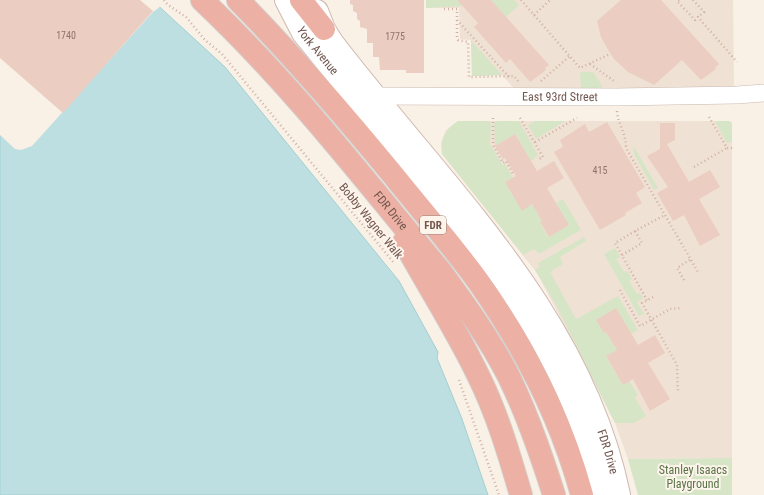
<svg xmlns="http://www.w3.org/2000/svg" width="764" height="495" font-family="'Roboto Condensed',sans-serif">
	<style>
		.residential { fill: #f0e1d5 }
		.green { fill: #d6e5c6 }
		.water { fill: #bddfe1; stroke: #a4cfd1 }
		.pier { fill: #f9f0e6 }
		.building { fill: #eccdc1 }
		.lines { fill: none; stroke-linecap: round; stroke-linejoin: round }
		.minor-casing { stroke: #cab7ae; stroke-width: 18 }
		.secondary-casing { stroke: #ceb9ae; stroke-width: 24 }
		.motorway-casing { stroke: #d4ccca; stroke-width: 24 }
		.path { stroke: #d0b1a4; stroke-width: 2.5; stroke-dasharray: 1 3; stroke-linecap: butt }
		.minor { stroke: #fff; stroke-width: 17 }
		.secondary { stroke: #fff; stroke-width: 22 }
		.motorway { stroke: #ecb0a4; stroke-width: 22 }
		.labels { text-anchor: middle; stroke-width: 4; stroke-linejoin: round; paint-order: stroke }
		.number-label { font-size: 10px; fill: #8f746b }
		.shield { fill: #fdf4ec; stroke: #9a857d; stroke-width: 1 }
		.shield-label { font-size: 11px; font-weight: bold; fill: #70564e }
		.street-label { font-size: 12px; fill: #70564e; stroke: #fdf4ec }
		.park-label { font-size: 12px; fill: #597447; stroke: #fdf4ec }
	</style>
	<rect width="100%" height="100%" fill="#f9f0e6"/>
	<g class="residential">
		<polygon points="426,0 733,0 734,89 517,92 502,75 472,76 471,40 460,39 459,8 426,8"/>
		<polygon points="458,121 729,121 732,123 732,458 628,459 615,423 537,273 442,154 441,143 446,130"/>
	</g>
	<g class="green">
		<polygon points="426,0 457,0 463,6 426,8"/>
		<polygon points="491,0 514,0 519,5 506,17"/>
		<polygon points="471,40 502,75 472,76"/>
		<polygon points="580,72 593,72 602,85 601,91 581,90"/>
		<path d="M458 121H489L491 124 490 144 503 166 505 164 513 178 505 182 522 210 532 204 542 221 540 223 548 237 568 225 556 203 563 199 581 230 539 254 534 249 523 255 442 154C440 138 445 130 458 121Z"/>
		<polygon points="497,121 519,121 538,155 531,161 515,134 495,146 494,123"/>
		<polygon points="535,121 565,121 536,139 528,125"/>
		<polygon points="715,121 729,121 732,123 732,142 727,143"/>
		<polygon points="633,145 658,188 654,190 634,154"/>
		<polygon points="584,237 586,241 560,257 563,264 550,272 576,319 618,296 638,330 631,334 616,308 596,320 604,333 606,332 617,350 606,357 623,385 629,381 638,395 635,398 646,416 634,423 615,423 555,303 535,270 540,267 538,263"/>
		<polygon points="615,248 620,257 616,259 624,272 627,271 632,279 629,281 637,294 640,293 643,298 637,302 644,314 639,316 604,254"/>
		<polygon points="732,458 732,495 638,495 628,459"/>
	</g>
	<polygon class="water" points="0,0 152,0 225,67 399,281 438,352 437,358 462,419 488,495 0,495"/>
	<polygon class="pier" points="0,0 155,0 161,6 153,12 32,146 21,150 15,149 0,135"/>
	<g class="building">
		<polygon points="0,0 140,0 153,11 63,113 0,58"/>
		<polygon points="350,0 424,0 424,73 406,73 406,70 380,70 379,57 373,57 373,43 367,43 367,29 360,27 360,21 357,19 357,13 353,11 353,5 350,4"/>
		<polygon points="457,0 491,0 549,65 545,68 546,70 530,82 510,59 506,63 474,27 478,23"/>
		<polygon points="621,0 661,0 719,64 715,68 716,69 701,80 682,60 654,85 628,72 614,59 607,48 601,37 597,21"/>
		<polygon points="607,122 645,187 636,193 642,203 625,213 626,215 600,230 554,152 563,147 560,140 585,124 589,132"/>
		<polygon points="660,123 675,123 675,140 667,144 689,182 710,170 720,187 699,199 720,235 700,246 684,215 673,221 657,193 668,187 647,156 660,149"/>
		<polygon points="515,134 537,171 554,161 564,178 547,188 569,225 549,237 540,222 542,221 532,204 522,211 505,182 516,176 505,158 503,159 495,146"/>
		<polygon points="616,308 638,345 655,335 665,353 648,363 670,399 650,411 633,379 623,385 606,356 617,350 606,332 604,333 596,320"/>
	</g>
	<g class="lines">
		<g class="minor-casing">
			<g id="minor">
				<path id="s1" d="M367 96 616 97 737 95 764 93"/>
			</g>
		</g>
		<g class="secondary-casing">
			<g id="secondary">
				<path id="s2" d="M286 0 303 33C340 78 377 123 414 169 440 200 467 230 491 262 542 330 584 412 603 495"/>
				<path id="s3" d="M317 11 324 29 332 42C440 184 582 312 619 495"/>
			</g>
		</g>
		<g class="motorway-casing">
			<g id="motorway">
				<path id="s4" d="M202 0C290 83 364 179 441 272 465 305 489 338 508 375 527 413 541 454 554 495"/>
				<path d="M238 0C293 56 344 115 394 176 422 211 452 245 478 281 524 346 561 418 582 495"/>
				<polyline points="301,0 324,29"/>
				<path d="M404 242C428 286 456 329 478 375 497 413 509 454 521 495"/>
			</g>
		</g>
		<g class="path">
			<polyline points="164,0 168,5 186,17 205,40 222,54 394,263"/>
			<polyline points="521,0 580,68 610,54"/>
			<polyline points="679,0 677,1 695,20 698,17 737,62"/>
			<polyline points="693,0 704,12 698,17"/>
			<polyline points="444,9 457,9 457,38 458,40 468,42 469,77 514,76 519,82"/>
			<polyline points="534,15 550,0"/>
			<polyline points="457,20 509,77"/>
			<polyline points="590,64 614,81"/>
			<polyline points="541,81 570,56"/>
			<path d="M617 111C618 125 626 132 626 148L698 272"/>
			<polyline points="709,117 727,148 735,148"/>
			<polyline points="493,118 493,145 503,163 506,161 513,174"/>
			<polyline points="520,118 543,157 537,160"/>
			<polyline points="535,142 577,118"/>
			<polyline points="694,167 727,148"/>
			<polyline points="635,231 615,243 647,300"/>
			<polyline points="622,255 642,243 635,231 665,215"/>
			<polyline points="684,280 677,268 691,259"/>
			<polyline points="620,290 640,326 670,309 681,308"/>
			<polyline points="653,297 642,303 677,365 678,393"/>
			<polyline points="459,380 499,495"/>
		</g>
		<use href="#minor" class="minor"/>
		<use href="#secondary" class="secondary"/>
		<use href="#motorway" class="motorway"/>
	</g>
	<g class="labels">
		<g class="number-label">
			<text x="66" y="39">1740</text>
			<text x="395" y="40">1775</text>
			<text x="600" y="174">415</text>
		</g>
		<rect class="shield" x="420" y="216" width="26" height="18" rx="3"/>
		<g class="shield-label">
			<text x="433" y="229">FDR</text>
		</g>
		<g class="street-label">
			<text dy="4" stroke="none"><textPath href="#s2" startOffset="60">York Avenue</textPath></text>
			<text dy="4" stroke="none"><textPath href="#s1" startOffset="193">East 93rd Street</textPath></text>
			<text dy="4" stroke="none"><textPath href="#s4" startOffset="283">FDR Drive</textPath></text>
			<text transform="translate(371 221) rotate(51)" y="4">Bobby Wagner Walk</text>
			<text dy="4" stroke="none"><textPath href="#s3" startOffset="532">FDR Drive</textPath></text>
		</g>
		<g class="park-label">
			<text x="693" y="474">Stanley Isaacs<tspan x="693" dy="14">Playground</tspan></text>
		</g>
	</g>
</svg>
